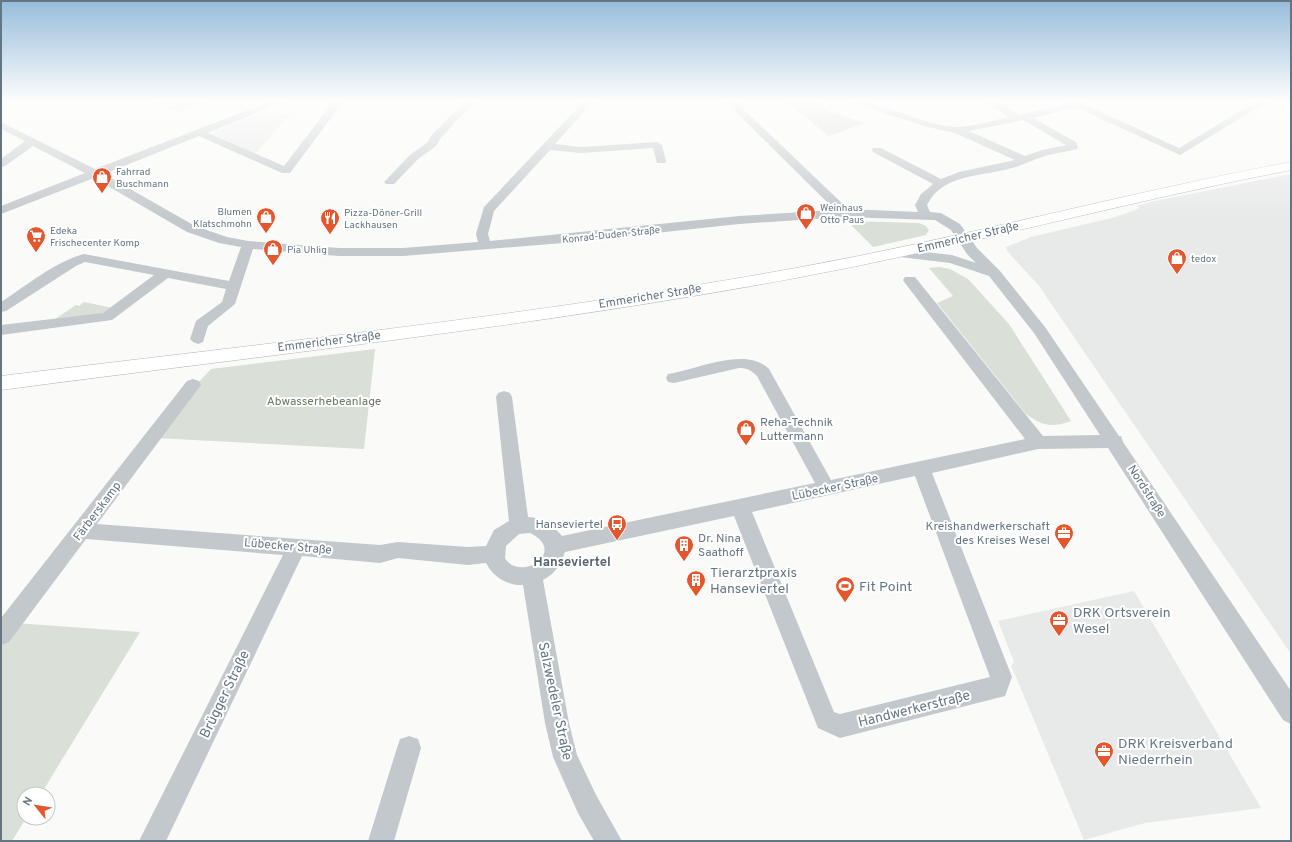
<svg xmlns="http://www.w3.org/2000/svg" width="1292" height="842" font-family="Overpass,sans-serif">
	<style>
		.built { fill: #e8e9e9 }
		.green { fill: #dadfd7 }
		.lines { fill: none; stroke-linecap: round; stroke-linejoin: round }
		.major-casing { stroke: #b5babe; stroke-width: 1 }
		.minor { fill: #c3c8cc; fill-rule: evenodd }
		.major { fill: #fff; fill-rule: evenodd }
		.labels { text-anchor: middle; stroke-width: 4; stroke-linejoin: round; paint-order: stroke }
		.far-poi-label { font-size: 10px; fill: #657683; stroke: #fff; text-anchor: start }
		.far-street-label { font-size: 10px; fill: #657683; stroke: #fff }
		.street-label { font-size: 12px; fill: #657683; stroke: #fff }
		.park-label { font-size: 12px; fill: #687a64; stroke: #fff }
		.poi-label { font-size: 12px; fill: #657683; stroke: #fff; text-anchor: start }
		.neighbourhood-label { font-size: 13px; font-weight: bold; fill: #57646e; stroke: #fff }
		.near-poi-label { font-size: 14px; fill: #657683; stroke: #fff; text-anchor: start }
		.near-street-label { font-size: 14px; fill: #657683; stroke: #fff }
	</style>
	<rect width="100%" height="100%" fill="#fafaf8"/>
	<g class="built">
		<polygon points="259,113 291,114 255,154 211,134 213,132"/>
		<polygon points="1291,174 1291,654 1039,286 1007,251 1006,247 1031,237 1116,217 1140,208 1137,206 1154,201"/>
		<polygon points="1134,591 1261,808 1145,823 1084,840 1016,677 1011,666 1014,662 998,621"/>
	</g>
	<g class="green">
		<polygon points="155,102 206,102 178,112"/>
		<polygon points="786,102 817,102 827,111 865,123 829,136"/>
		<polygon points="847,221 919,223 926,226 929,230 926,235 873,247"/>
		<path d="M939 267 950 269 968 279 1009 324 1071 421C1052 428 1042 426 1026 414L937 303 953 296 929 268Z"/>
		<polygon points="84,302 113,308 101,314 55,319 76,305 79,306"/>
		<polygon points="375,349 364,449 156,438 196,385 211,369"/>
		<polygon points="15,623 140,632 41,794 24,794 24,818 26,818 12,841 1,841 1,642"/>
	</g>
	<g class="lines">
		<g class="major-casing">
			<path id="major" d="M1291 162V170C1125 202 962 247 796 278 533 327 266 355 1 390V376C266 343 533 316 796 268 962 238 1125 193 1291 162Z"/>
		</g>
		<g class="minor">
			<path d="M269 102H282L208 133 284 166 333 102H343L290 173H282L199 136 104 174 195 226 227 237 248 241 339 248H403L478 242 476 234 484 207 583 102H593L555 144 581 147 657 142 662 145 666 161 665 163H657L653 148 581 153 550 150 494 211 488 234 490 241 739 216 835 210 726 102H736L848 209 918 212 915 205 921 194 933 184 873 152 872 150 873 148H881L941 179 959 172 1015 160 955 133 928 127 855 104 853 102C889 102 922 126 958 127 972 127 994 120 1009 117L985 102H997L1020 115 1073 102 1082 103 1179 148 1255 102H1267L1180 155 1080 109 1073 108 1033 118 1076 142 1078 147 1077 149C1068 152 1058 152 1049 155 1036 158 1024 165 1012 168 982 177 943 173 927 205L930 212 941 213 960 224 977 248 1000 271 1045 327 1119 436H1121L1123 442 1291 691V724L1283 720 1108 448 1038 449 932 473 1012 677 1005 696 840 738 818 728 734 516 565 552C560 565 555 574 543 580L569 723 577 755 596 795 622 841H594L578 813 553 757 545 723 523 585C508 586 493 577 486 563L468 565 398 558 380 563 302 556 166 841H139L283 555 86 539 9 642 1 645V618L187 381 193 379 199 381 201 385 97 524 380 545 398 542 468 547 486 546 494 530 509 521 496 397 498 393 504 391 510 393 512 397 528 517C541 517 554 526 562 536L815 483 757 376C751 370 747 368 739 368L674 383 668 382 666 378 668 374 674 373C701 367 747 347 769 369L831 480 1025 439 905 283 903 280 905 277H915L1043 436 1100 435 1034 333 989 276 950 263 892 256 890 253 892 250 897 249 952 255 976 263 967 254 951 230 935 220 845 217 739 224 563 243 403 256H339L253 249 235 304 208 326 203 342 198 344 193 342 190 339 196 321 222 302 226 289 168 278 112 320 1 335V325L103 313 154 275 85 262 76 266 6 311 1 312V302C26 286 56 261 84 254L229 281 241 247 219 243 187 232 94 178 1 214V206L85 173 33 146 5 166 1 167V159L25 141 1 129V122L95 169ZM1023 120 1066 145 1042 150 1025 156 969 131ZM915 476 990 677 840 714 834 712 752 512ZM530 533C569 552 519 583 505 558L506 546 519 534Z"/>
			<polygon points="464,102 474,102 440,139 436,146 418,159 394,184 386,184 384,182 386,180 410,155 428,142 431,136"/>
			<polygon points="409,736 418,739 421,748 394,841 368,841 397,748 400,739"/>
		</g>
		<use href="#major" class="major"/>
	</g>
	<linearGradient id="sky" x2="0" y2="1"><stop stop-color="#96bcdc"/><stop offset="0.46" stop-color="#fdfdfc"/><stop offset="1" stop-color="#fdfdfc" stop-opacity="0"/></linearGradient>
	<rect width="1292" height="220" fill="url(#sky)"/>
	<defs>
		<g id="shop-pin" transform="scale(1)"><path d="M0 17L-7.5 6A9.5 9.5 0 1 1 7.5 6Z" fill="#e4572e" stroke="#fff"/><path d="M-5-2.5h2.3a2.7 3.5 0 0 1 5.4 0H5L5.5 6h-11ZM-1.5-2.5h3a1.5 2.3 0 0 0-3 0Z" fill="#fff"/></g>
		<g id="restaurant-pin" transform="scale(1)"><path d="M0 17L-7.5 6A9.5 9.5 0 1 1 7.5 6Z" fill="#e4572e" stroke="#fff"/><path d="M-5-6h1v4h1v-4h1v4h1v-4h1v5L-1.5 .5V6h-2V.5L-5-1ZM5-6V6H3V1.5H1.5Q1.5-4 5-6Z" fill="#fff"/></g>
		<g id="supermarket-pin" transform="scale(1)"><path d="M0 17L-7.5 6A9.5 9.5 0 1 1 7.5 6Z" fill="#e4572e" stroke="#fff"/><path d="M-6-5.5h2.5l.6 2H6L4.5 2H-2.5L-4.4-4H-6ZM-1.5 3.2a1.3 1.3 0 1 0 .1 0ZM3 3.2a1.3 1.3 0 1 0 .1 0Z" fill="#fff"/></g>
		<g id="bus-pin" transform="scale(1)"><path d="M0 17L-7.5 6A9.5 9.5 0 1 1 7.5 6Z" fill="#e4572e" stroke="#fff"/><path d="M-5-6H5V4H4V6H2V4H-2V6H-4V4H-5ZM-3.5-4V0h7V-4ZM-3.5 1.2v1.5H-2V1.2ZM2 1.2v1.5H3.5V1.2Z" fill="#fff"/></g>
		<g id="office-pin" transform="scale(1)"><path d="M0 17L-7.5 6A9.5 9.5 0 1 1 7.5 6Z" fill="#e4572e" stroke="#fff"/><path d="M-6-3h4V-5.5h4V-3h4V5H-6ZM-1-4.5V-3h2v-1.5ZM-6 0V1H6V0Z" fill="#fff"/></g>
		<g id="building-pin" transform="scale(1)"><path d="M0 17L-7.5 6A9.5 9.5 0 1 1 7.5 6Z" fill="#e4572e" stroke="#fff"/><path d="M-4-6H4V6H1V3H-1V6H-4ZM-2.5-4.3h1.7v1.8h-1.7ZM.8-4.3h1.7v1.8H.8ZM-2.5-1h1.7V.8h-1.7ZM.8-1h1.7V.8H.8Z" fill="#fff"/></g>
		<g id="stadium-pin" transform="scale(1)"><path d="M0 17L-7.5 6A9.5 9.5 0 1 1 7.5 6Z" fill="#e4572e" stroke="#fff"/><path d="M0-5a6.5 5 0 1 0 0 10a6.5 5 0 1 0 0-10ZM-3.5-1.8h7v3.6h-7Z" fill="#fff"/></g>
	</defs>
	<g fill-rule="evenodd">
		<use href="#shop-pin" x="102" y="177"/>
		<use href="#shop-pin" x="806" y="213"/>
		<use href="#shop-pin" x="266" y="217"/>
		<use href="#restaurant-pin" x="330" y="218"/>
		<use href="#supermarket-pin" x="36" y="236"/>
		<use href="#shop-pin" x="273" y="249"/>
		<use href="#shop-pin" x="1177" y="258"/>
		<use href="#shop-pin" x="746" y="429"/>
		<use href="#bus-pin" x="617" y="524"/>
		<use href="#office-pin" x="1064" y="533"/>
		<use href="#building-pin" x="684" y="545"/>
		<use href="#building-pin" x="696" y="580"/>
		<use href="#stadium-pin" x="845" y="586"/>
		<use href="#office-pin" x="1059" y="620"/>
		<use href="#office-pin" x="1104" y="751"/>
	</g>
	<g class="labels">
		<g class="far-poi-label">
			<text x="116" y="175">Fahrrad<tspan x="116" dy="12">Buschmann</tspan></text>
			<text x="820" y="211">Weinhaus<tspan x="820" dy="12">Otto Paus</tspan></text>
			<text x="252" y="215" text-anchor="end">Blumen<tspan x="252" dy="12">Klatschmohn</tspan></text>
			<text x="344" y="216">Pizza-Döner-Grill<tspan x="344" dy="12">Lackhausen</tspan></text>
			<text x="50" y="234">Edeka<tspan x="50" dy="12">Frischecenter Komp</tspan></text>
			<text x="287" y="253">Pia Uhlig</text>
			<text x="1191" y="262">tedox</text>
		</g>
		<g class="far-street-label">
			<text transform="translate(611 234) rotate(-6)" y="4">Konrad-Duden-Straße</text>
		</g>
		<g class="street-label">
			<text transform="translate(968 237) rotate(-13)" y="4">Emmericher Straße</text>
			<text transform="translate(650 296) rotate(-9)" y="4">Emmericher Straße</text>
			<text transform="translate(329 341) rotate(-7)" y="4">Emmericher Straße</text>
			<text transform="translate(835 487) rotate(-12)" y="4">Lübecker Straße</text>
			<text transform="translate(1147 491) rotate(57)" y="4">Nordstraße</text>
			<text transform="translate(97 511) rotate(-53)" y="4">Färberskamp</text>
			<text transform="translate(288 546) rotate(5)" y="4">Lübecker Straße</text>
		</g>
		<g class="park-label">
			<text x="324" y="405">Abwasserhebeanlage</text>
		</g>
		<g class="poi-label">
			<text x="760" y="426">Reha-Technik<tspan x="760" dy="14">Luttermann</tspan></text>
			<text x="603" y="528" text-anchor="end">Hanseviertel</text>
			<text x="1050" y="530" text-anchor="end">Kreishandwerkerschaft<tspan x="1050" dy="14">des Kreises Wesel</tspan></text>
			<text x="698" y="542">Dr. Nina<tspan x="698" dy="14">Saathoff</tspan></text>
		</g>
		<g class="neighbourhood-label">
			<text x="572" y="566">Hanseviertel</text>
		</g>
		<g class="near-poi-label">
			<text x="710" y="577">Tierarztpraxis<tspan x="710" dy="16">Hanseviertel</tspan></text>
			<text x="859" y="591">Fit Point</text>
			<text x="1073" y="617">DRK Ortsverein<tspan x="1073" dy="16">Wesel</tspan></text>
			<text x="1118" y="748">DRK Kreisverband<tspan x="1118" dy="16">Niederrhein</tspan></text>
		</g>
		<g class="near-street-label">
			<text transform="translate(224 694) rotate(-64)" y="5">Brügger Straße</text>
			<text transform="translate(556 701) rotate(78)" y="5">Salzwedeler Straße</text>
			<text transform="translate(914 708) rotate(-14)" y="5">Handwerkerstraße</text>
		</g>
	</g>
	<rect width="1292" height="842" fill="none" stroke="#657683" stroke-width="4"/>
	<g transform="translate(36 806) rotate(300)"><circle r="19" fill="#ffffff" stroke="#c1c8cd"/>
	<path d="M0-3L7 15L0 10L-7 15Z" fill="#e4572e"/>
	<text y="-6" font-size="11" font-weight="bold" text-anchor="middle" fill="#657683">N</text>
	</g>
</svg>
